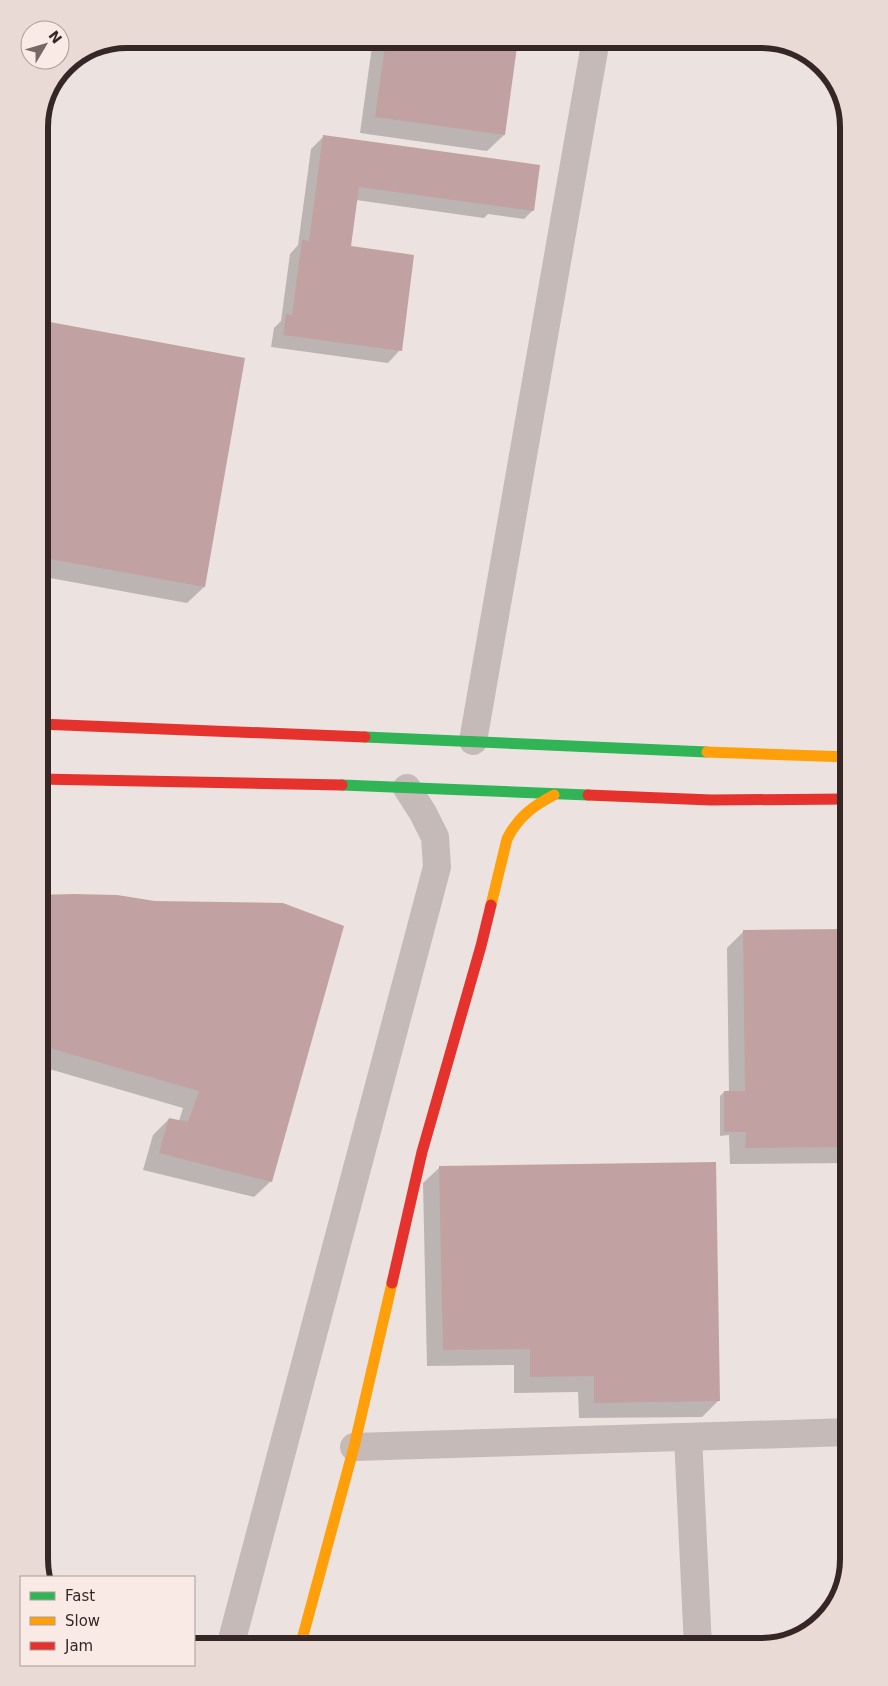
<svg xmlns="http://www.w3.org/2000/svg" width="888" height="1686" font-family="'DejaVu Sans',sans-serif">
	<style>
		.shadow { fill: #0003 }
		.building { fill: #c1a1a1 }
		.lines { fill: none; stroke-linecap: round; stroke-linejoin: round }
		.street { stroke: #c5bab8; stroke-width: 28 }
		.fast { stroke: #30b455; stroke-width: 11 }
		.slow { stroke: #ff9f0a; stroke-width: 11 }
		.jam { stroke: #e5322d; stroke-width: 11 }
		.rim { fill: none; stroke: #362726; stroke-width: 6 }
	</style>
	<rect width="100%" height="100%" fill="#ece2df"/>
	<g class="shadow">
		<polygon points="373,39 517,39 504,135 487,151 360,133"/>
		<polygon points="324,136 533,210 524,219 488,214 484,218 356,200 350,247 400,350 388,363 271,347 274,328 281,321 290,254 298,245 311,149"/>
		<polygon points="39,321 244,359 204,587 187,603 39,576"/>
		<polygon points="73,896 271,1181 254,1197 143,1170 153,1135 169,1119 179,1121 183,1108 39,1066 39,897"/>
		<polygon points="744,931 849,931 849,1163 730,1164 729,1135 720,1136 720,1096 724,1092 729,1092 727,948"/>
		<polygon points="440,1167 719,1400 702,1417 579,1418 578,1392 514,1393 514,1365 427,1366 423,1183"/>
	</g>
	<g class="building">
		<polygon points="386,39 518,39 505,135 375,117"/>
		<polygon points="323,135 540,165 534,211 359,187 351,246 414,255 402,351 283,335 286,314 292,315 302,240 309,241"/>
		<polygon points="39,320 245,358 205,587 39,557"/>
		<polygon points="73,894 117,895 155,901 283,903 344,926 272,1182 159,1153 169,1118 188,1122 199,1091 39,1045 39,895"/>
		<polygon points="849,929 849,1147 745,1148 746,1132 724,1132 724,1091 745,1091 743,930"/>
		<polygon points="716,1162 720,1401 594,1403 594,1376 530,1377 530,1349 443,1350 439,1166"/>
	</g>
	<g class="lines">
		<g class="street">
			<polyline points="473,741 596,39"/>
			<polyline points="688,1437 698,1647"/>
			<polyline points="354,1447 849,1432"/>
			<polyline points="230,1647 437,867 435,837 423,813 407,788"/>
		</g>
		<g class="fast">
			<polyline points="365,737 707,752"/>
			<polyline points="342,785 588,795"/>
		</g>
		<g class="slow">
			<polyline points="707,752 849,757"/>
			<path d="M491 905 507 839C518 817 533 806 554 795"/>
			<polyline points="300,1647 354,1447 392,1283"/>
		</g>
		<g class="jam">
			<polyline points="39,724 365,737"/>
			<polyline points="39,779 342,785"/>
			<polyline points="588,795 711,800 849,799"/>
			<polyline points="392,1283 422,1152 481,946 491,905"/>
		</g>
	</g>
	<path d="M0 0H888V1686H0ZM127 48H761A79 79 0 0 1 840 127V1559A79 79 0 0 1 761 1638H127A79 79 0 0 1 48 1559V127A79 79 0 0 1 127 48Z" fill="#eadad6" fill-rule="evenodd"/>
	<path class="rim" d="M127 48H761A79 79 0 0 1 840 127V1559A79 79 0 0 1 761 1638H127A79 79 0 0 1 48 1559V127A79 79 0 0 1 127 48Z"/>
	<rect x="20" y="1576" width="175" height="90" fill="#faeae5" stroke="#ac9c99"/>
	<rect x="30" y="1592" width="25" height="8" fill="#30b455" stroke="#ac9c99"/>
	<text x="65" y="1601" font-size="15" fill="#362726">Fast</text>
	<rect x="30" y="1617" width="25" height="8" fill="#ff9f0a" stroke="#ac9c99"/>
	<text x="65" y="1626" font-size="15" fill="#362726">Slow</text>
	<rect x="30" y="1642" width="25" height="8" fill="#e5322d" stroke="#ac9c99"/>
	<text x="65" y="1651" font-size="15" fill="#362726">Jam</text>
	<g transform="translate(45 45) rotate(52)"><circle r="24" fill="#faeae5" stroke="#ac9c99"/>
	<path d="M0-4L9 19L0 12L-9 19Z" fill="#766867"/>
	<text y="-8" font-size="14" font-weight="bold" text-anchor="middle" fill="#362726">N</text>
	</g>
</svg>
